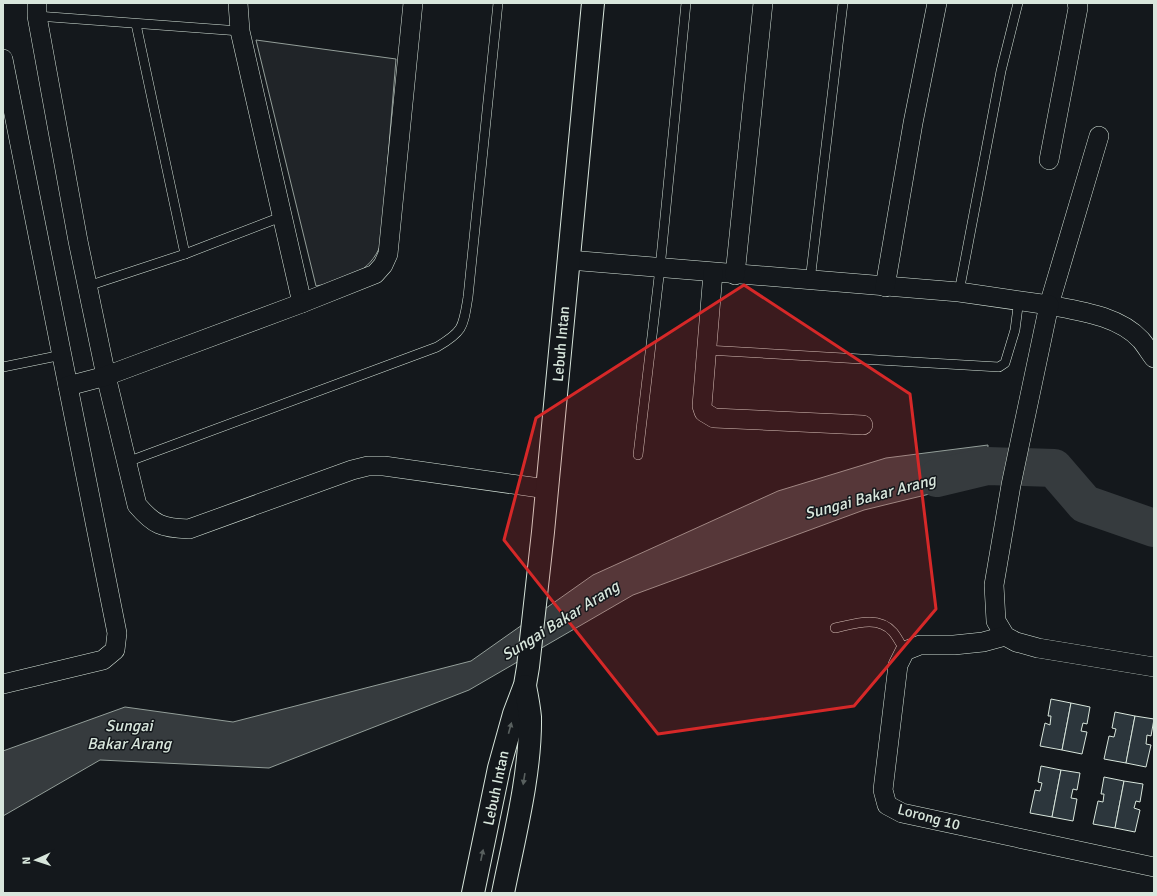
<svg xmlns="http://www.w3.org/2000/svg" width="1157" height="896" font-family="Signika,sans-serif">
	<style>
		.green { fill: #202428; stroke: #939e99 }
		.water { fill: #363b3e; stroke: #939e99 }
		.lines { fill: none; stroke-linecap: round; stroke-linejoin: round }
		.river { stroke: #363b3e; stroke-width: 38 }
		.building { fill: #2c363c; stroke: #d8e6dc }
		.service-casing { stroke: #d8e6dc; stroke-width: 10 }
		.minor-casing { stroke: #d8e6dc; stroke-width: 20 }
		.secondary-casing { stroke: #d8e6dc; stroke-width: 24 }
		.service { stroke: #14181c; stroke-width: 9 }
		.minor { stroke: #14181c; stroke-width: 19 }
		.secondary { stroke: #14181c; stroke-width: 22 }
		.oneway { fill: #59605f }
		.marked { fill: #d62828; fill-opacity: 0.2; stroke: #d62828; stroke-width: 3; stroke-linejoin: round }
		.labels { text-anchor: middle; stroke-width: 3; stroke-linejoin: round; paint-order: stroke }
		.street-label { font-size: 15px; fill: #d8e6dc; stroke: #14181c }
		.water-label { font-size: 16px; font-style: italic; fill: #d8e6dc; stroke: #14181c }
	</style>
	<rect width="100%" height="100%" fill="#14181c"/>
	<path class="green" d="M256 40 396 59 381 244C370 273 345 281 316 286Z"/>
	<polygon class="water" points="988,445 987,480 864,510 633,595 469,690 269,768 100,760 3,816 3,751 125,707 233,722 471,661 593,575 778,491 886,458"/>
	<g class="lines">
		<polyline class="river" points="937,478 987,466 1054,468 1085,504 1154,528"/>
	</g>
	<g class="building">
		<polygon points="1051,699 1071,703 1062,750 1040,746 1045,723 1050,725 1051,716 1048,716"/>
		<polygon points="1071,703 1090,707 1087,724 1083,723 1081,731 1087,732 1082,754 1062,750"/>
		<polygon points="1115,712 1135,716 1126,763 1104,759 1109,736 1114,737 1116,729 1112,728"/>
		<polygon points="1135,716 1154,719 1151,736 1147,735 1146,744 1151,745 1146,767 1126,763"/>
		<polygon points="1041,766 1061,770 1052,817 1030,813 1035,790 1040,791 1042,783 1038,782"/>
		<polygon points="1061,770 1080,773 1077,790 1073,789 1071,798 1077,799 1073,821 1052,817"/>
		<polygon points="1104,777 1124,781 1115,828 1093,824 1098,801 1103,802 1104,794 1101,794"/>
		<polygon points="1124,781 1143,784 1140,802 1136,801 1134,808 1140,810 1135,832 1115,828"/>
	</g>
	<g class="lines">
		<g class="service-casing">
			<g id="service">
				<polyline points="37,16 240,31"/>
				<polyline points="136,24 185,254"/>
				<polyline points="810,281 843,3"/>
				<polyline points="88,286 185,254 281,217"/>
				<polyline points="959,292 1001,71 1018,3"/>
				<polyline points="706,350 999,367 1005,363 1015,330 1019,299"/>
				<polyline points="3,367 62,355"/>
				<polyline points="638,455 660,268 686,3"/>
				<path d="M127 462 437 347C464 331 463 327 468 297L498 3"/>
				<path d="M835 628C854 624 878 615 893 632 898 638 901 645 905 651"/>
			</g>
		</g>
		<g class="minor-casing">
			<g id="minor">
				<path d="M37 3V16L78 241 106 376 137 505C154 525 162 528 189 529L352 470 368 466H384L547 489"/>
				<polyline points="238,3 240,31 302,303"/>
				<polyline points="3,59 117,633 115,650 103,660 3,684"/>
				<path d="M1099 136 1049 305C1080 311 1119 316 1141 340 1146 346 1150 353 1154 358"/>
				<polyline points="1049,160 1078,8 1077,3"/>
				<polyline points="569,260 959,292 1049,305 1011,485 994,585 996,621 1005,636 1016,642 1038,648 1154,667"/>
				<polyline points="713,273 702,406 704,412 714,418 863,425"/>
				<polyline points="735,275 763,3"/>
				<polyline points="885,287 913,123 937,3"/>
				<polyline points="68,386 106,376 302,303 375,274 383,265 388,254 413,3"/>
				<polyline points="1005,636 983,642 954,645 920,645 905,651 898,665 883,790 887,805 902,813 1154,867"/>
			</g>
		</g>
		<g class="secondary-casing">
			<g id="secondary">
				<polyline points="473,893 499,768 514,714 525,685 528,667 543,532 593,3"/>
				<path d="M503 893C514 838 531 773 530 717 529 707 527 696 525 686"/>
			</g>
		</g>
		<use href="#service" class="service"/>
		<use href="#minor" class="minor"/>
		<use href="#secondary" class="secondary"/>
	</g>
	<defs><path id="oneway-solid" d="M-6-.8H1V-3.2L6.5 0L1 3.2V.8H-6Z"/></defs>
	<g class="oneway">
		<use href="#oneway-solid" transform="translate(510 728) rotate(-75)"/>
		<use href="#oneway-solid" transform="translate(524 779) rotate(99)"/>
		<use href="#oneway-solid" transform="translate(482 855) rotate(-78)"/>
	</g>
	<path class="marked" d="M744 285 910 394 936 609 854 706 658 734 504 540 536 418Z"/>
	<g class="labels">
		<g class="street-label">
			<text transform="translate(561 344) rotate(-85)" y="5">Lebuh Intan</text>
			<text transform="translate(496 788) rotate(-78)" y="5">Lebuh Intan</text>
			<text transform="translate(929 817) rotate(15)" y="5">Lorong 10</text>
		</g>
		<g class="water-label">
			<text transform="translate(870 496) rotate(-15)" y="6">Sungai Bakar Arang</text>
			<text transform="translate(560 620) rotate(-32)" y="6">Sungai Bakar Arang</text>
			<text x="129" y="731">Sungai<tspan x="129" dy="18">Bakar Arang</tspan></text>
		</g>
	</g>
	<rect width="1157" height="896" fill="none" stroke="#d8e6dc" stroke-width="8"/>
	<g transform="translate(36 860) rotate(267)" stroke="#14181c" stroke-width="3" paint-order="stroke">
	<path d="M0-3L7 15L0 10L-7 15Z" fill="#d8e6dc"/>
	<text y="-6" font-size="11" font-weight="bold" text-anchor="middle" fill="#d8e6dc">N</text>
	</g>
</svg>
